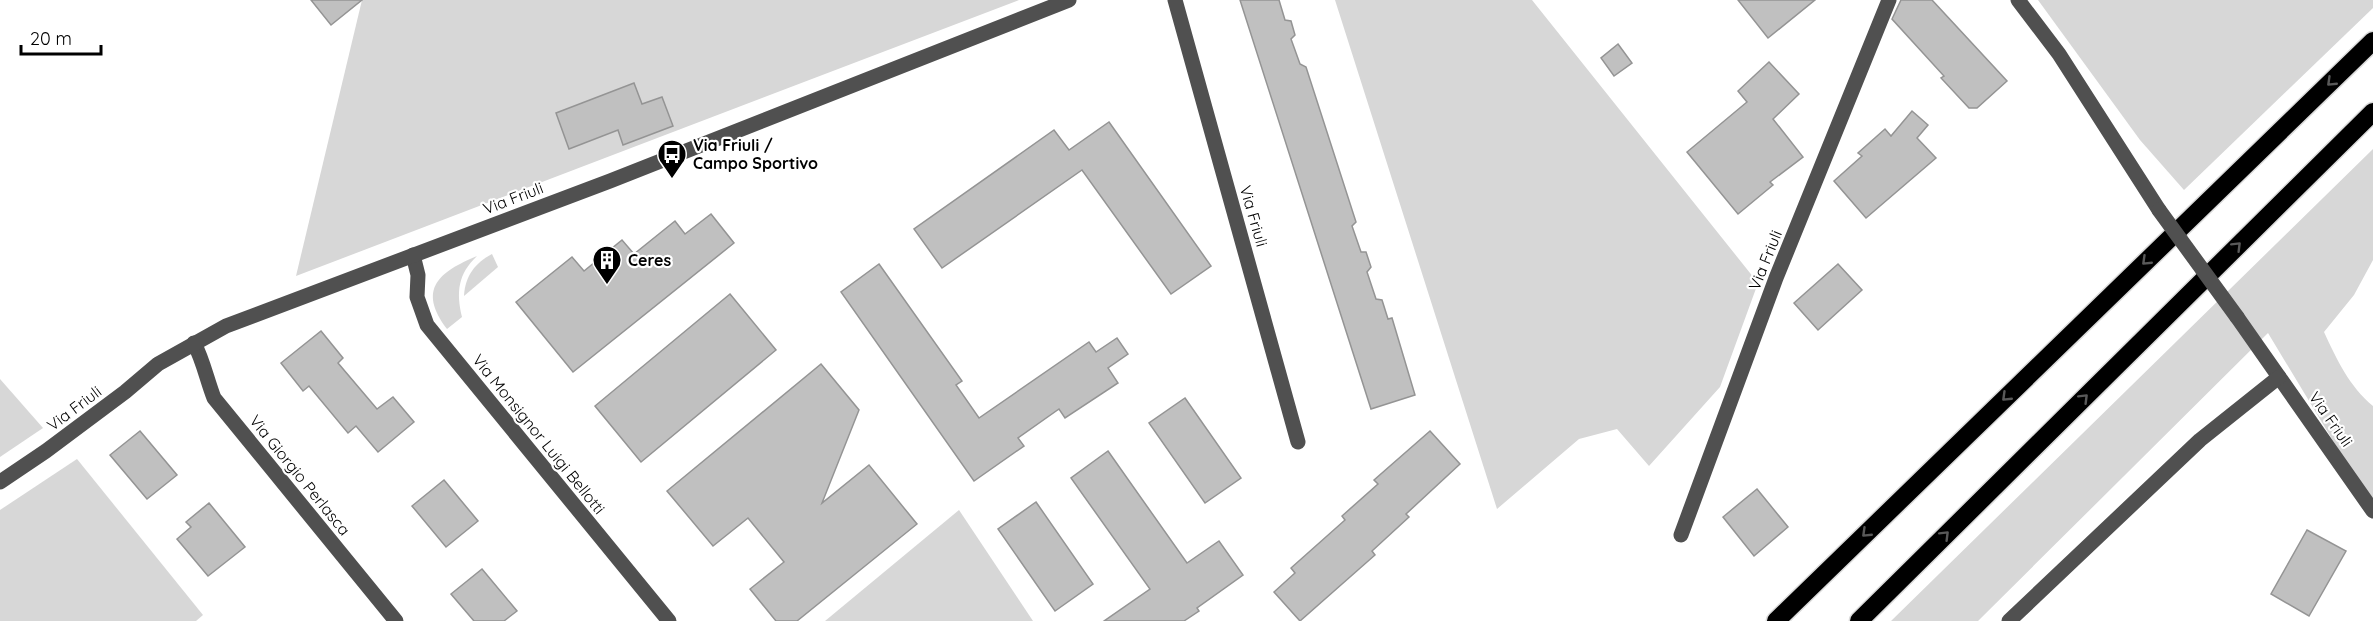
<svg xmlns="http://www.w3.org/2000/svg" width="2373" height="621" font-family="Quicksand,sans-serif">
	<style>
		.green { fill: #d7d7d7 }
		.building { fill: #c0c0c0; stroke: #949494; stroke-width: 1.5 }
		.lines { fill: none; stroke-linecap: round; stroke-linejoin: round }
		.highway-casing { stroke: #dbdbdb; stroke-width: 21 }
		.minor { stroke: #505050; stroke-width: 15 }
		.highway { stroke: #000; stroke-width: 18 }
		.minor-bridge { stroke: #505050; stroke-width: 15 }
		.oneway { stroke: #595959 }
		.labels { text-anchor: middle; stroke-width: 4.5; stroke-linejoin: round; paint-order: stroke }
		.poi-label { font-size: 16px; font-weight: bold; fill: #000; stroke: #fff; text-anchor: start }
		.street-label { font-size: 16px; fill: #000; stroke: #fff }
	</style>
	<rect width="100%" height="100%" fill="#fff"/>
	<g class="green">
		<polygon points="362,0 1019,0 296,276"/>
		<polygon points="1335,0 1532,0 1758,283 1720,387 1649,466 1617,429 1579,439 1497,509"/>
		<polygon points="2038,0 2373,0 2373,8 2184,190 2140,140"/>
		<path d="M2373 149V260L2354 295 2324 332C2337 360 2349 386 2373 406V507L2268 333 1978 621H1891Z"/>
		<path d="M492 254 498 267 464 296C465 276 475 263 492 254Z"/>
		<path d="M477 256C458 274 456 292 462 317L447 329C417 289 439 272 477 256Z"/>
		<polygon points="0,379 43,428 0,457"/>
		<polygon points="77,459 203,615 196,621 0,621 0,510"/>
		<polygon points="959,510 1033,621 825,621"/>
	</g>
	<g class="building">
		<polygon points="311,0 362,0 331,25"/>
		<polygon points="1240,0 1279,0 1285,20 1291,21 1295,35 1291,39 1300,64 1306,67 1356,222 1352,226 1361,252 1366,252 1371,267 1367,272 1376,299 1382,300 1388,319 1392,318 1415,395 1371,409"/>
		<polygon points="1738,0 1815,0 1768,38"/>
		<polygon points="1901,0 1932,0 2007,81 1977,108 1969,108 1941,78 1944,76 1892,19"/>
		<polygon points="1618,44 1632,63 1614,76 1601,58"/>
		<polygon points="1769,62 1799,94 1773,119 1803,157 1770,182 1773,185 1738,214 1687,152 1747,102 1738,91"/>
		<polygon points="634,83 642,104 662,97 673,126 623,145 618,130 569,149 556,113"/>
		<polygon points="1912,111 1928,125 1917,138 1936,158 1866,218 1834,181 1862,156 1858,153 1885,129 1891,136"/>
		<polygon points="1109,122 1211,266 1171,294 1082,170 942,268 914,229 1054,130 1069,150"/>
		<polygon points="711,214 734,243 573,372 516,302 572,257 584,271 622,240 634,254 675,221 685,234"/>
		<polygon points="879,264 962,381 956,385 979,418 1089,342 1096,352 1117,338 1128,354 1108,368 1118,383 1065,418 1059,409 1018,438 1024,446 974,481 841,292"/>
		<polygon points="1838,264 1862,290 1818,330 1794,303"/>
		<polygon points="730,294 776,350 641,462 595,406"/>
		<polygon points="321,331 343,358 338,363 377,409 393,397 414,422 378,452 356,426 348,433 309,386 303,391 281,363"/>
		<polygon points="821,364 859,410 822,503 869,465 917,524 797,621 776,621 750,589 784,562 748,518 713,546 667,491"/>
		<polygon points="1185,398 1241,478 1205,503 1149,423"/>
		<polygon points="140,431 177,475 147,499 110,455"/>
		<polygon points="1430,431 1460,464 1406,514 1409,517 1372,551 1375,555 1300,621 1274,592 1295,573 1291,568 1345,520 1342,516 1378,484 1374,480"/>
		<polygon points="1108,451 1187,563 1219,541 1243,575 1197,608 1199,611 1184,621 1104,621 1150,589 1071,478"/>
		<polygon points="444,480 478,521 446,547 412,506"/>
		<polygon points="1757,489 1788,527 1754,556 1723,517"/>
		<polygon points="1036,502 1093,584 1055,611 998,529"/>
		<polygon points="209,503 245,547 208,576 177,539 191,527 186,522"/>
		<polygon points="2307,530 2346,551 2309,616 2271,594"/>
		<polygon points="482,569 517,611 504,621 474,621 451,594"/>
	</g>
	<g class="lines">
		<g class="highway-casing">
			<g id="highway">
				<polyline points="1776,621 2373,41"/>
				<polyline points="1859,621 2373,112"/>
			</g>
		</g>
		<g class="minor">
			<polyline points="1175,0 1298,442"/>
			<polyline points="2018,0 2059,54 2159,210"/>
			<polyline points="413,255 418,275 417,297 427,325 669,621"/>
			<polyline points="2237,317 2373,511"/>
			<path d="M194 343C203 360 207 380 214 398L396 621"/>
			<polyline points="0,482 46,451 125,392 158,364 226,326 610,181 1069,0"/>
			<polyline points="1681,535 1776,278 1889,0"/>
			<polyline points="2009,621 2200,440 2279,377"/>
		</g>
		<use href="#highway" class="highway"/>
		<polyline class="minor-bridge" points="2159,210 2237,317"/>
	</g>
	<defs><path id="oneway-chevron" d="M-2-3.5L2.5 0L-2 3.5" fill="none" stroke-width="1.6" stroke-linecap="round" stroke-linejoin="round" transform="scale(1.5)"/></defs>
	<g class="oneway">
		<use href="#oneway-chevron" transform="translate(2331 82) rotate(136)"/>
		<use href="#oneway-chevron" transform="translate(2237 246) rotate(-45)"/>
		<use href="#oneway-chevron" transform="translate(2146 261) rotate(136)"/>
		<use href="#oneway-chevron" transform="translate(2006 397) rotate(136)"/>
		<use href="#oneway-chevron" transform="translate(2084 398) rotate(-45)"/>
		<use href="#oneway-chevron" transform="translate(1866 533) rotate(136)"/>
		<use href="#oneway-chevron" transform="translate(1945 535) rotate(-45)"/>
	</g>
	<defs>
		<g id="bus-pin" transform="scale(1.5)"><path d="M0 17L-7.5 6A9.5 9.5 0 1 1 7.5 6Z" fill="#000" stroke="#fff"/><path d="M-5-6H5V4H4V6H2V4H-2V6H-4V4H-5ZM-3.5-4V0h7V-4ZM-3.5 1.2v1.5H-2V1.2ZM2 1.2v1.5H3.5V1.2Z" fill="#fff"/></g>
		<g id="building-pin" transform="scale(1.5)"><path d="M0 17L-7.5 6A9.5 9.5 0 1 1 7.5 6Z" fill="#000" stroke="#fff"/><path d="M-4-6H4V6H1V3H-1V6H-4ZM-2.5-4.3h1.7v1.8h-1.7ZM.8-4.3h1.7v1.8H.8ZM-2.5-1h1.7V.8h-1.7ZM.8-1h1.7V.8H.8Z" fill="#fff"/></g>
	</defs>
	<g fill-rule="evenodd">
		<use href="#bus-pin" x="672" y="154"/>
		<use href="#building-pin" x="607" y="260"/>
	</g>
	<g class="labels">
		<g class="poi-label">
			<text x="693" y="151">Via Friuli /<tspan x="693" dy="18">Campo Sportivo</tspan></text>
			<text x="628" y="266">Ceres</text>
		</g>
		<g class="street-label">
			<text transform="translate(513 198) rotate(-21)" y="6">Via Friuli</text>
			<text transform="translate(1254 216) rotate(74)" y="6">Via Friuli</text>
			<text transform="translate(1765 260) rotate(-68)" y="6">Via Friuli</text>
			<text transform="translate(74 408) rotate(-37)" y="6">Via Friuli</text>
			<text transform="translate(2331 419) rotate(55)" y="6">Via Friuli</text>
			<text transform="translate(539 434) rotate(51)" y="6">Via Monsignor Luigi Bellotti</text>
			<text transform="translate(300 475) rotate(51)" y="6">Via Giorgio Perlasca</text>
		</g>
	</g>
	<path d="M21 45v9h80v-9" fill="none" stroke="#000000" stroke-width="3"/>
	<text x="30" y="45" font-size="18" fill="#000000" stroke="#ffffff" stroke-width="4.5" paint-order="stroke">20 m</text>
</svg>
